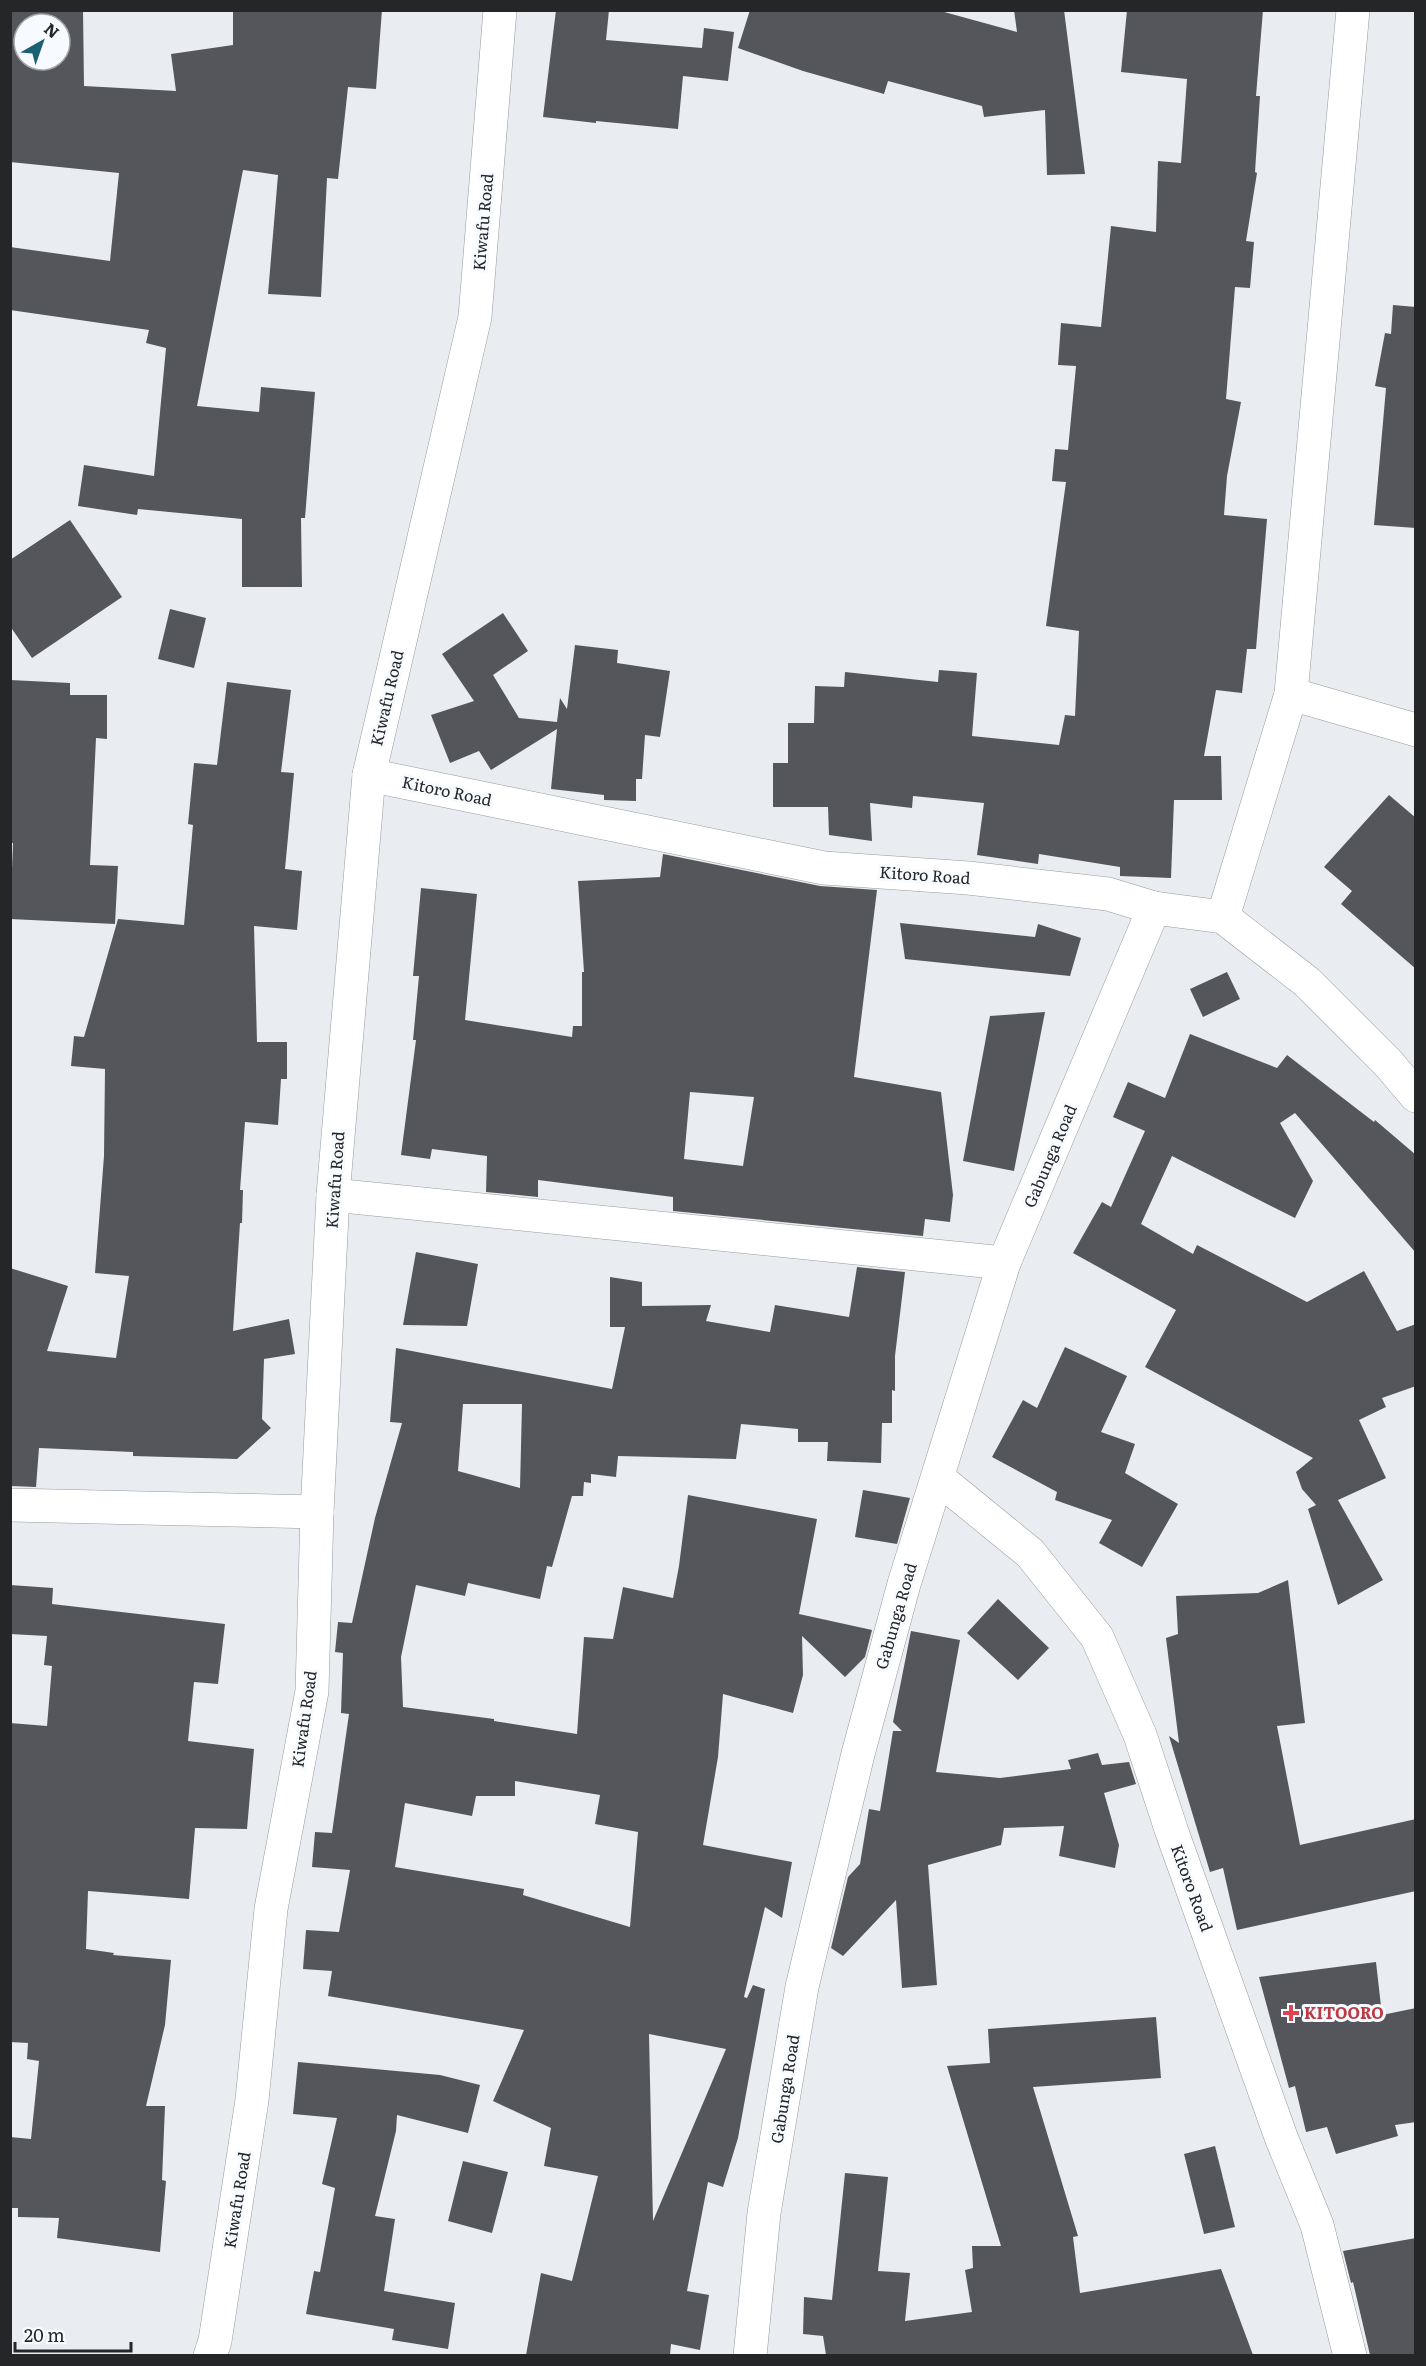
<svg xmlns="http://www.w3.org/2000/svg" width="1426" height="2366" font-family="Literata,serif">
	<style>
		.building { fill: #55565b; fill-rule: evenodd }
		.lines { fill: none; stroke-linecap: round; stroke-linejoin: round }
		.minor-casing { stroke: #979a9f; stroke-width: 34 }
		.minor { stroke: #fff; stroke-width: 33 }
		.health-dot { fill: #e0444e; stroke: #f7faff; stroke-width: 2 }
		.labels { text-anchor: middle; stroke-width: 6; stroke-linejoin: round; paint-order: stroke }
		.street-label { font-size: 16px; fill: #252628; stroke: #f7faff }
		.health-label { font-size: 16px; font-weight: bold; fill: #be3a42; stroke: #f7faff; text-anchor: start }
	</style>
	<rect width="100%" height="100%" fill="#e9edf2"/>
	<g class="building">
		<path d="M10 10H83L84 86 176 91 171 54 233 45V10H382L376 89 348 87 338 179 327 178 321 297 268 294 278 175 243 170 197 406 259 412 261 387 315 392 305 518H301L302 587H242V519L138 509 137 515 78 506 84 465 154 476 166 348 146 343 149 330 10 310V247L110 261 119 173 10 162ZM24 24H60V60H24Z"/>
		<polygon points="556,10 609,10 606,40 702,48 704,28 734,32 728,81 683,76 678,129 596,121 596,123 543,117"/>
		<polygon points="750,10 937,10 1017,32 1014,10 1064,10 1085,174 1047,175 1045,110 984,117 982,106 888,81 884,94 803,71 738,48"/>
		<polygon points="1127,10 1263,10 1256,96 1260,96 1255,172 1257,173 1246,241 1254,242 1250,288 1235,287 1226,399 1241,402 1227,476 1224,515 1267,519 1256,649 1247,649 1242,693 1216,690 1204,756 1221,756 1222,800 1174,800 1171,878 1120,876 1120,867 1039,854 1038,864 977,855 984,803 913,796 912,808 870,803 872,841 829,835 828,807 773,807 773,763 788,763 788,723 814,723 815,686 844,687 845,672 938,682 939,670 977,673 972,736 1059,745 1065,715 1075,716 1079,631 1046,626 1066,482 1052,481 1055,449 1068,450 1076,366 1058,365 1061,323 1101,327 1111,226 1156,232 1158,161 1181,163 1187,79 1121,72"/>
		<polygon points="1393,305 1416,307 1416,528 1374,525 1386,388 1375,386 1385,333 1391,334"/>
		<polygon points="70,520 122,597 32,658 10,626 10,560"/>
		<polygon points="170,609 206,618 194,668 158,659"/>
		<polygon points="503,613 528,651 493,675 519,718 557,722 560,698 567,709 575,645 618,650 617,663 670,671 660,737 645,735 642,779 636,779 636,801 604,800 604,795 551,789 557,729 491,770 479,751 450,763 431,715 474,701 442,654"/>
		<polygon points="10,680 70,683 70,695 107,695 107,739 96,738 90,865 118,866 115,924 10,919 13,843 10,843"/>
		<polygon points="227,682 291,690 281,772 294,773 285,869 302,871 297,930 254,926 257,1042 287,1042 287,1079 281,1079 278,1125 245,1122 240,1190 243,1190 242,1223 240,1223 233,1331 289,1319 295,1354 264,1359 262,1419 271,1428 237,1459 133,1456 133,1452 39,1448 36,1487 10,1486 10,1268 68,1286 47,1351 116,1358 129,1276 95,1273 104,1156 105,1069 71,1066 74,1036 84,1037 118,919 184,925 193,825 188,824 194,763 217,765"/>
		<polygon points="1389,795 1416,818 1416,969 1341,904 1352,891 1324,867"/>
		<path d="M663 854 820 886 877 890 854 1077 941 1092 953 1195 950 1222 925 1219 923 1236 673 1211V1197L538 1180V1197L486 1192 487 1156 432 1149 430 1159 401 1155 416 1040H413L419 976H413L421 888 477 894 465 1020 572 1037 573 1026H582V972H584L578 881 660 877ZM690 1092 754 1097 743 1166 684 1159Z"/>
		<polygon points="900,923 1035,937 1038,924 1081,938 1070,976 905,959"/>
		<polygon points="1227,972 1240,999 1203,1017 1190,989"/>
		<polygon points="1045,1012 1014,1171 963,1161 990,1016"/>
		<polygon points="1190,1034 1277,1068 1287,1055 1374,1122 1375,1120 1416,1155 1416,1253 1295,1113 1280,1123 1313,1181 1295,1218 1172,1156 1141,1224 1193,1254 1197,1245 1307,1302 1364,1271 1397,1331 1416,1324 1416,1386 1382,1398 1386,1407 1359,1420 1386,1478 1338,1500 1383,1580 1338,1605 1308,1509 1316,1505 1302,1489 1296,1472 1313,1458 1145,1367 1176,1310 1073,1253 1102,1202 1111,1207 1145,1131 1113,1117 1128,1082 1165,1098"/>
		<polygon points="416,1252 478,1264 467,1326 403,1325"/>
		<path d="M857 1267 905 1272 895 1356V1391L892 1390V1423H882L881 1463 827 1461 828 1442H798V1429L741 1424 736 1459 618 1456 616 1477 591 1474V1483L584 1482 583 1496H572L552 1567 547 1566 540 1599 468 1583 465 1596 416 1585 401 1657 403 1707 494 1719V1721L577 1734 584 1637 613 1639 623 1587 673 1598 679 1566 688 1495 817 1519 799 1614 872 1630 865 1657 845 1677 802 1636 803 1675 793 1713 723 1694 718 1757 703 1845 792 1862 782 1918 765 1907 744 1997 747 1998 753 1985 765 1989 738 2138 723 2187 708 2182 687 2291 709 2295 700 2350 671 2344 670 2355H526L541 2273 572 2281 598 2176 544 2166 551 2128 493 2101 524 2030 328 1996 332 1971 303 1969 306 1930 339 1932 350 1870 312 1867 315 1832 332 1833 349 1714 341 1713 343 1653 335 1652 338 1622 352 1623 375 1518 402 1423 390 1422 396 1348 612 1389 625 1327H610V1277L642 1282V1306L711 1305 706 1321 770 1332 775 1305 849 1317ZM463 1404H522L520 1488 458 1471ZM515 1781 600 1795 595 1824 638 1832 630 1927 523 1895 524 1889 395 1867 405 1803 472 1816 476 1796H515ZM649 2034 726 2049 653 2221Z"/>
		<polygon points="1065,1347 1127,1376 1101,1432 1135,1444 1125,1473 1178,1504 1142,1567 1099,1543 1112,1520 1055,1500 1057,1492 992,1457 1023,1400 1037,1408"/>
		<polygon points="863,1490 910,1498 897,1544 855,1537"/>
		<polygon points="1288,1580 1305,1723 1277,1726 1300,1845 1416,1819 1416,1891 1237,1930 1223,1868 1210,1872 1169,1736 1179,1743 1166,1638 1178,1634 1176,1596 1258,1593"/>
		<polygon points="10,1585 53,1588 52,1604 225,1624 218,1684 194,1682 188,1741 254,1749 247,1829 195,1828 189,1899 88,1891 86,1949 114,1953 113,1955 171,1960 165,2025 146,2106 165,2106 162,2180 166,2181 160,2252 57,2238 59,2218 18,2217 18,2208 10,2208 10,2137 31,2139 39,2061 27,2059 28,2043 10,2042 10,1723 47,1726 52,1666 44,1665 47,1636 10,1634"/>
		<polygon points="998,1599 1049,1648 1018,1680 967,1633"/>
		<polygon points="911,1631 960,1640 936,1772 1000,1778 1071,1769 1068,1760 1098,1753 1102,1765 1129,1762 1136,1784 1104,1793 1119,1845 1115,1868 1059,1856 1064,1826 1004,1828 1001,1845 928,1865 937,1985 902,1988 896,1900 843,1956 831,1948 848,1877 860,1864 869,1809 880,1811 893,1731 902,1731 893,1722"/>
		<polygon points="1376,1962 1382,2015 1416,2008 1416,2122 1395,2125 1398,2136 1336,2154 1327,2127 1306,2132 1295,2086 1289,2088 1259,1977"/>
		<polygon points="1156,2017 1161,2078 1033,2087 1078,2236 1073,2237 1080,2293 1221,2269 1253,2355 826,2355 823,2336 803,2334 804,2297 832,2300 845,2173 888,2177 878,2271 910,2273 905,2321 972,2312 965,2270 973,2268 972,2246 1001,2246 947,2066 990,2063 988,2029"/>
		<polygon points="298,2062 440,2075 480,2085 468,2133 397,2115 396,2131 375,2216 395,2219 384,2291 455,2303 448,2349 392,2340 394,2329 306,2314 314,2271 320,2272 335,2188 322,2184 337,2118 293,2114"/>
		<polygon points="1215,2146 1235,2227 1204,2234 1184,2154"/>
		<polygon points="463,2161 508,2172 492,2233 448,2221"/>
		<polygon points="1416,2238 1416,2355 1370,2355 1353,2282 1351,2283 1343,2251"/>
	</g>
	<g class="lines">
		<g class="minor-casing">
			<g id="minor">
				<polyline points="1291,694 1416,730"/>
				<polyline points="369,775 824,868 968,878 1108,894 1154,908 1223,917 1307,982 1388,1063 1416,1096"/>
				<polyline points="1223,917 1291,694 1353,10"/>
				<polyline points="333,1195 1004,1263"/>
				<polyline points="938,1478 1030,1553 1097,1637 1140,1735 1172,1832 1281,2137 1317,2225 1350,2356"/>
				<polyline points="10,1505 317,1512"/>
				<polyline points="210,2356 215,2341 252,2100 271,1909 312,1691 317,1512 333,1195 369,775 475,317 500,10"/>
				<polyline points="750,2356 764,2213 802,1987 858,1754 904,1584 1004,1263 1154,908"/>
			</g>
		</g>
		<use href="#minor" class="minor"/>
	</g>
	<path class="health-dot" d="M1288 2004h6v6h6v6h-6v6h-6v-6h-6v-6h6z"/>
	<g class="labels">
		<g class="street-label">
			<text transform="translate(483 222) rotate(-85)" y="6">Kiwafu Road</text>
			<text transform="translate(387 698) rotate(-77)" y="6">Kiwafu Road</text>
			<text transform="translate(447 791) rotate(12)" y="6">Kitoro Road</text>
			<text transform="translate(925 875) rotate(4)" y="6">Kitoro Road</text>
			<text transform="translate(1050 1156) rotate(-67)" y="6">Gabunga Road</text>
			<text transform="translate(335 1180) rotate(-86)" y="6">Kiwafu Road</text>
			<text transform="translate(896 1616) rotate(-74)" y="6">Gabunga Road</text>
			<text transform="translate(304 1719) rotate(-82)" y="6">Kiwafu Road</text>
			<text transform="translate(1192 1888) rotate(70)" y="6">Kitoro Road</text>
			<text transform="translate(785 2089) rotate(-81)" y="6">Gabunga Road</text>
			<text transform="translate(237 2200) rotate(-81)" y="6">Kiwafu Road</text>
		</g>
		<g class="health-label">
			<text x="1304" y="2019">KITOORO</text>
		</g>
	</g>
	<rect width="1426" height="2366" fill="none" stroke="#252628" stroke-width="24"/>
	<g transform="translate(42 42) rotate(40)"><circle r="28" fill="#f7faff" stroke="#a3a5a9" stroke-width="1.5"/>
	<path d="M0-4.5L10 22L0 15L-10 22Z" fill="#1a6171"/>
	<text y="-9" font-size="16" font-weight="bold" text-anchor="middle" fill="#252628">N</text>
	</g>
	<path d="M15 2342v9h116v-9" fill="none" stroke="#252628" stroke-width="3"/>
	<text x="24" y="2342" font-size="18" fill="#252628" stroke="#f7faff" stroke-width="4.5" paint-order="stroke">20 m</text>
</svg>
